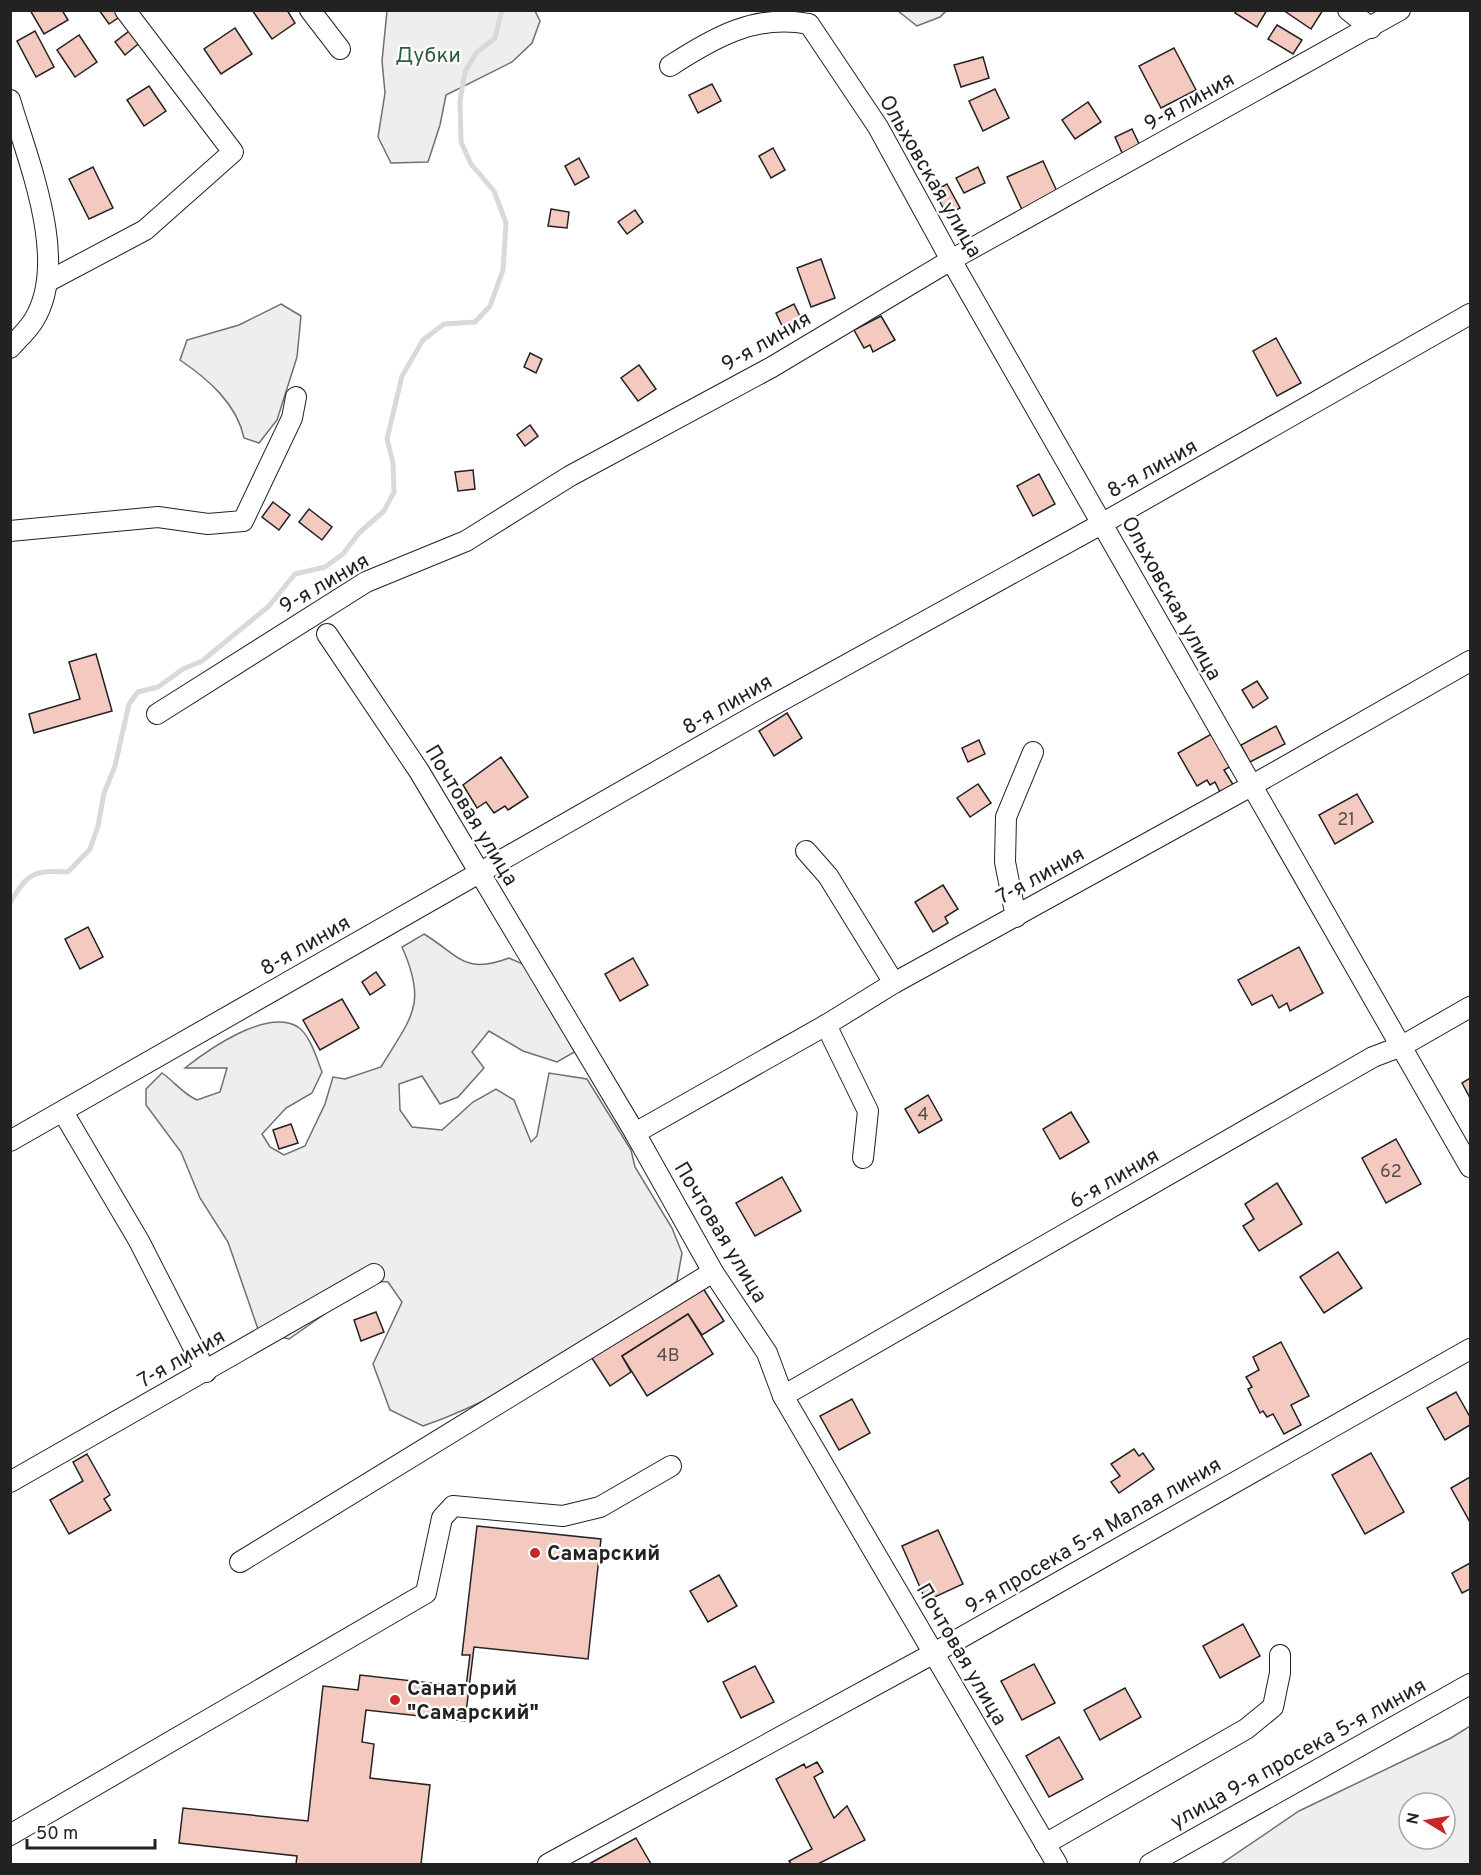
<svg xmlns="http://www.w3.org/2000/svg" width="1481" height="1875" font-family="Overpass,sans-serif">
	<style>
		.green { fill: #eee; stroke: #6f6f6f; stroke-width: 1.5; fill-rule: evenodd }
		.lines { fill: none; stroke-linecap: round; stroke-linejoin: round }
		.stream { stroke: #d9d9d9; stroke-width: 5 }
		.building { fill: #f3c9c0; stroke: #222; stroke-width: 1.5 }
		.minor-casing { stroke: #222; stroke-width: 22 }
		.minor { stroke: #fff; stroke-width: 20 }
		.poi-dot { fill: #c62828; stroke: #fff; stroke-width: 2 }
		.labels { text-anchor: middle; stroke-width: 4.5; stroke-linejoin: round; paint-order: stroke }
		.number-label { font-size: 18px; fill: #564c4a }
		.park-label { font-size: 21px; fill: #2f5e38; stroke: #fff }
		.street-label { font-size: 21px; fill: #222; stroke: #fff }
		.poi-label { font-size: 21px; font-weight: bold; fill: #222; stroke: #fff; text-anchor: start }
	</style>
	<rect width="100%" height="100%" fill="#fff"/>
	<g class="green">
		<polygon points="387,11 535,11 540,21 532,43 512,62 446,95 440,125 428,162 391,163 378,137 385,93 382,61"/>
		<polygon points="898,11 946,11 940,17 917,26"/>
		<path d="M281 304 301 316 297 357 277 420 259 443 244 438C237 404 208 379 180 360L187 340 239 325Z"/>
		<path d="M424 934C460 956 464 975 509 958L532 968 578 1050 557 1062 523 1051 489 1031 472 1052 484 1068 458 1097 440 1104 422 1076 399 1084 400 1110 412 1127 442 1130 473 1102 496 1089 514 1100 531 1142 537 1136 549 1073 587 1079 631 1150 635 1167 672 1228 682 1253 677 1281C598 1335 515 1394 423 1426L390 1410 373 1364 402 1302 388 1282 359 1280 329 1311 289 1339 259 1332 228 1242 200 1198 181 1152 146 1105V1089L162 1073C175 1082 182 1093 197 1100L220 1092 227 1068H185C209 1049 267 1008 298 1027 310 1035 317 1059 322 1072L312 1093 286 1108 262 1134 270 1147 284 1155 305 1146 325 1104 333 1077 345 1079 381 1067C411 1017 428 1005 402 947Z"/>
		<path d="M1470 1726V1864H1221L1299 1811 1451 1738ZM1409 1803H1445V1839H1409Z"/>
	</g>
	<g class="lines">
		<path class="stream" d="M10 903C27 873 34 870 68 872L90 849 98 826 104 793 115 766 129 704 138 692 158 687 183 669 202 661 269 606 295 574 325 567 343 554 359 533 384 511 394 492 393 463 387 439 402 376 423 340 444 324 475 322 490 306 503 270 506 223 494 191 471 164 461 142 460 101 465 72 476 53 495 38 502 10"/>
	</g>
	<g class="building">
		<polygon points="30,10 62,10 68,20 44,34"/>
		<polygon points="99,10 121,10 124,14 109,24"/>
		<polygon points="252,10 287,10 295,23 272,39"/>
		<polygon points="1236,10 1267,10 1257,27 1235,13"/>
		<polygon points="1283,10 1323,10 1311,29"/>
		<polygon points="1277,25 1302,40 1293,54 1268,39"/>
		<polygon points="133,28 143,40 125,55 115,42"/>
		<polygon points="235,28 252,54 221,74 204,49"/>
		<polygon points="35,31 54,67 36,77 17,41"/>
		<polygon points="79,35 97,62 75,77 57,50"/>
		<polygon points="1174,48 1196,90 1161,108 1139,66"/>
		<polygon points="983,57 989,78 961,87 954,65"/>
		<polygon points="712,84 721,101 698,113 689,95"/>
		<polygon points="149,86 166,111 144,126 127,100"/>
		<polygon points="995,89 1009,118 983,131 969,101"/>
		<polygon points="1088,102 1101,122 1075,139 1062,120"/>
		<polygon points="1132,129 1140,146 1123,155 1115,137"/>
		<polygon points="773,148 785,170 771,178 759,156"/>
		<polygon points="579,158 589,177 575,185 565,166"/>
		<polygon points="1043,161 1060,198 1024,214 1007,177"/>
		<polygon points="93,167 113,208 89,219 69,179"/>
		<polygon points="978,167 985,183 964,193 956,178"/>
		<polygon points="947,184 960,208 947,215 934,191"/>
		<polygon points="551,209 569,212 567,228 548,226"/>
		<polygon points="635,210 643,222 627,234 618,222"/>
		<polygon points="821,259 835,298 811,307 797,268"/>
		<polygon points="794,304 804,325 786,334 776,313"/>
		<polygon points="881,316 895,340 873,352 870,345 864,348 854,330"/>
		<polygon points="1276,338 1301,383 1277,396 1253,351"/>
		<polygon points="530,353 542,359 536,373 524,367"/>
		<polygon points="639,365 656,389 638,401 621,378"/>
		<polygon points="530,425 538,436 525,446 517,435"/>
		<polygon points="473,470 475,489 458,491 455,472"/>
		<polygon points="1039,474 1055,504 1033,516 1017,486"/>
		<polygon points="273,502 290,515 279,530 262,517"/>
		<polygon points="309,509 332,527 322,540 299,522"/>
		<polygon points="96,654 112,711 34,733 29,714 80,699 69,662"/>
		<polygon points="1257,681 1268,698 1253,708 1242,690"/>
		<polygon points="787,713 802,738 774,756 759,731"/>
		<polygon points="1276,726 1285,744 1250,762 1241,745"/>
		<polygon points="1215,732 1233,765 1224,770 1234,786 1221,794 1215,782 1210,785 1207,780 1197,786 1178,753"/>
		<polygon points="979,740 985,754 968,762 962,748"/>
		<polygon points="501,757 528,797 508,810 505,806 494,813 486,802 477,808 463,785"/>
		<polygon points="978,784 991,803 970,817 957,798"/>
		<polygon points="1357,794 1373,822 1335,844 1319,815"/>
		<polygon points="943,885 958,909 945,917 948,923 933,932 915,902"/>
		<polygon points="88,927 103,957 80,969 65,939"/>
		<polygon points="1299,947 1323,993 1290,1011 1287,1003 1279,1008 1272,995 1252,1005 1238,980"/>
		<polygon points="633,958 648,985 620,1001 605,974"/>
		<polygon points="376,972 385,985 370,995 362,982"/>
		<polygon points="342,999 359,1028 320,1050 303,1020"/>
		<polygon points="1470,1078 1470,1098 1462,1083"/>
		<polygon points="928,1095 942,1120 919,1133 905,1109"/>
		<polygon points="1071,1112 1089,1142 1060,1159 1043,1129"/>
		<polygon points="291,1124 298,1143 279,1149 273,1130"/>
		<polygon points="1396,1139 1421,1184 1386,1203 1362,1158"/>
		<polygon points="782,1177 801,1211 755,1236 736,1203"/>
		<polygon points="1277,1183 1302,1224 1259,1251 1243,1226 1254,1219 1245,1204"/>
		<polygon points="1338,1252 1362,1288 1324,1313 1300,1277"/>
		<polygon points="699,1282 724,1321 702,1335 688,1314 622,1356 631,1372 610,1386 588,1352"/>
		<polygon points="376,1312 384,1332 361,1341 354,1320"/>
		<polygon points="688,1314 713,1354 647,1396 622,1356"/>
		<polygon points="1281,1342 1309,1396 1291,1405 1301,1425 1284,1434 1273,1414 1267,1417 1263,1411 1260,1413 1248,1389 1252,1387 1246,1377 1259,1370 1253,1357"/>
		<polygon points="1456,1392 1470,1417 1470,1425 1445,1440 1427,1408"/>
		<polygon points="852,1399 870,1433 839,1450 820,1416"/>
		<polygon points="1134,1449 1139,1456 1143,1453 1154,1469 1119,1493 1111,1482 1120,1476 1111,1464"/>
		<polygon points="1371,1453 1404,1512 1365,1534 1332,1475"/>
		<polygon points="87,1454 110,1495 104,1499 111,1510 69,1534 50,1500 83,1481 73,1462"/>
		<polygon points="1470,1477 1470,1522 1451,1488"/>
		<polygon points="477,1526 601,1539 588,1659 474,1647 465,1721 366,1710 362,1742 374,1744 370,1778 430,1785 421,1864 296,1864 297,1856 179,1843 183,1808 308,1821 323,1686 358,1690 360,1675 466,1687 470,1655 462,1655"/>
		<polygon points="938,1530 963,1584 926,1601 902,1546"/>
		<polygon points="1470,1563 1470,1589 1462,1593 1452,1573"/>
		<polygon points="719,1575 737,1606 708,1622 690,1591"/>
		<polygon points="1243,1624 1260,1656 1220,1678 1203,1646"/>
		<polygon points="1034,1664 1055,1703 1022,1720 1001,1681"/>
		<polygon points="755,1666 774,1702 741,1718 723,1682"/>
		<polygon points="1125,1688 1141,1717 1100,1740 1084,1710"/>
		<polygon points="1059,1737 1083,1779 1049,1797 1026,1756"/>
		<polygon points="817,1762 823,1772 814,1777 834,1818 847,1806 865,1840 818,1864 791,1864 789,1861 812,1849 776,1779 804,1764 806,1768"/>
		<polygon points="636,1838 651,1864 589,1864"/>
	</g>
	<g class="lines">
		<g class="minor-casing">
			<g id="minor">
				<polyline points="310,10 340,49"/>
				<polyline points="1348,10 1371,28"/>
				<path d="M670 66C713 38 756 13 809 24L878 127 951 260 1470 1167"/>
				<path d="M10 100C28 161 70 261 34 320 28 330 18 339 10 348"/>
				<polyline points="47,282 145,230 233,152 125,10"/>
				<polyline points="10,531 158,517 208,524 243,521 292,418 296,397"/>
				<polyline points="327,634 419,771 635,1133 713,1272 767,1353 783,1396 1057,1864"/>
				<polyline points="157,714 366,582 466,541 570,476 772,367 951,260 1400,10"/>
				<polyline points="806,851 828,876 894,983"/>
				<polyline points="1016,917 1005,862 1006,817 1033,752"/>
				<polyline points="826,1025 868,1111 863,1158"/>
				<polyline points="63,1112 139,1241 206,1372"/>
				<polyline points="635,1133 826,1025 894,983 1251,786 1470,661"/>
				<polyline points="10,1141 759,713 1103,523 1470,314"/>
				<polyline points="783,1396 1373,1057 1402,1046 1470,1007"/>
				<polyline points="10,1482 374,1274"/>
				<polyline points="240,1562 713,1272"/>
				<polyline points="10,1835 426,1593 442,1518 453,1506 563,1516 600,1507 671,1466"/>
				<polyline points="1045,1844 1246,1729 1273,1707 1280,1673 1280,1655"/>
				<polyline points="548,1864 934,1653 1470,1349"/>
				<polyline points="1150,1864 1470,1684"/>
			</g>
		</g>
		<use href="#minor" class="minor"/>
	</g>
	<g class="poi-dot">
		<circle cx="535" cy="1553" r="6"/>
		<circle cx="395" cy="1700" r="6"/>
	</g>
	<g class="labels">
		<g class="number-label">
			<text x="1346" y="825">21</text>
			<text x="923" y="1120">4</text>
			<text x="1391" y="1177">62</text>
			<text x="668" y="1361">4В</text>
		</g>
		<g class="park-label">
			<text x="428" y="62">Дубки</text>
		</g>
		<g class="street-label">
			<text transform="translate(1189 101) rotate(-29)" y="7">9-я линия</text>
			<text transform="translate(931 176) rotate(60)" y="7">Ольховская улица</text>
			<text transform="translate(766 341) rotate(-30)" y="7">9-я линия</text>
			<text transform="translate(1152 468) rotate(-29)" y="7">8-я линия</text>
			<text transform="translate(324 583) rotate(-30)" y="7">9-я линия</text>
			<text transform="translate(1172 598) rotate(61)" y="7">Ольховская улица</text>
			<text transform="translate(727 704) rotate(-30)" y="7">8-я линия</text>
			<text transform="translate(472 815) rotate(59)" y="7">Почтовая улица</text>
			<text transform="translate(1040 875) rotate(-29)" y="7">7-я линия</text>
			<text transform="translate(305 945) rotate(-30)" y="7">8-я линия</text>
			<text transform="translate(1114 1178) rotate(-30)" y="7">6-я линия</text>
			<text transform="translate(721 1232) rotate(59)" y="7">Почтовая улица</text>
			<text transform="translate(181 1358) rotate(-30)" y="7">7-я линия</text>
			<text transform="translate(1093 1535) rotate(-30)" y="7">9-я просека 5-я Малая линия</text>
			<text transform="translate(962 1654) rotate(60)" y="7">Почтовая улица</text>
			<text transform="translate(1298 1753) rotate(-29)" y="7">улица 9-я просека 5-я линия</text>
		</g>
		<g class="poi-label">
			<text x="547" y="1560">Самарский</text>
			<text x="407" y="1695">Санаторий<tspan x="407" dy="24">"Самарский"</tspan></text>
		</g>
	</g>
	<rect width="1481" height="1875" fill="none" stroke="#222222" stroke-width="24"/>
	<g transform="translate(1427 1821) rotate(281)"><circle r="28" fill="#ffffff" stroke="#a7a7a7" stroke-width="1.5"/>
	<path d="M0-4.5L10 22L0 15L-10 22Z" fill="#c62828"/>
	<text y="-9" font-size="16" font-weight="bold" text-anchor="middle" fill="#222222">N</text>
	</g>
	<path d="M27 1839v9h128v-9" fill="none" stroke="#222222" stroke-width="3"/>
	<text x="36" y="1839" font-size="18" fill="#222222" stroke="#ffffff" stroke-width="4.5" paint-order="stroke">50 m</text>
</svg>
